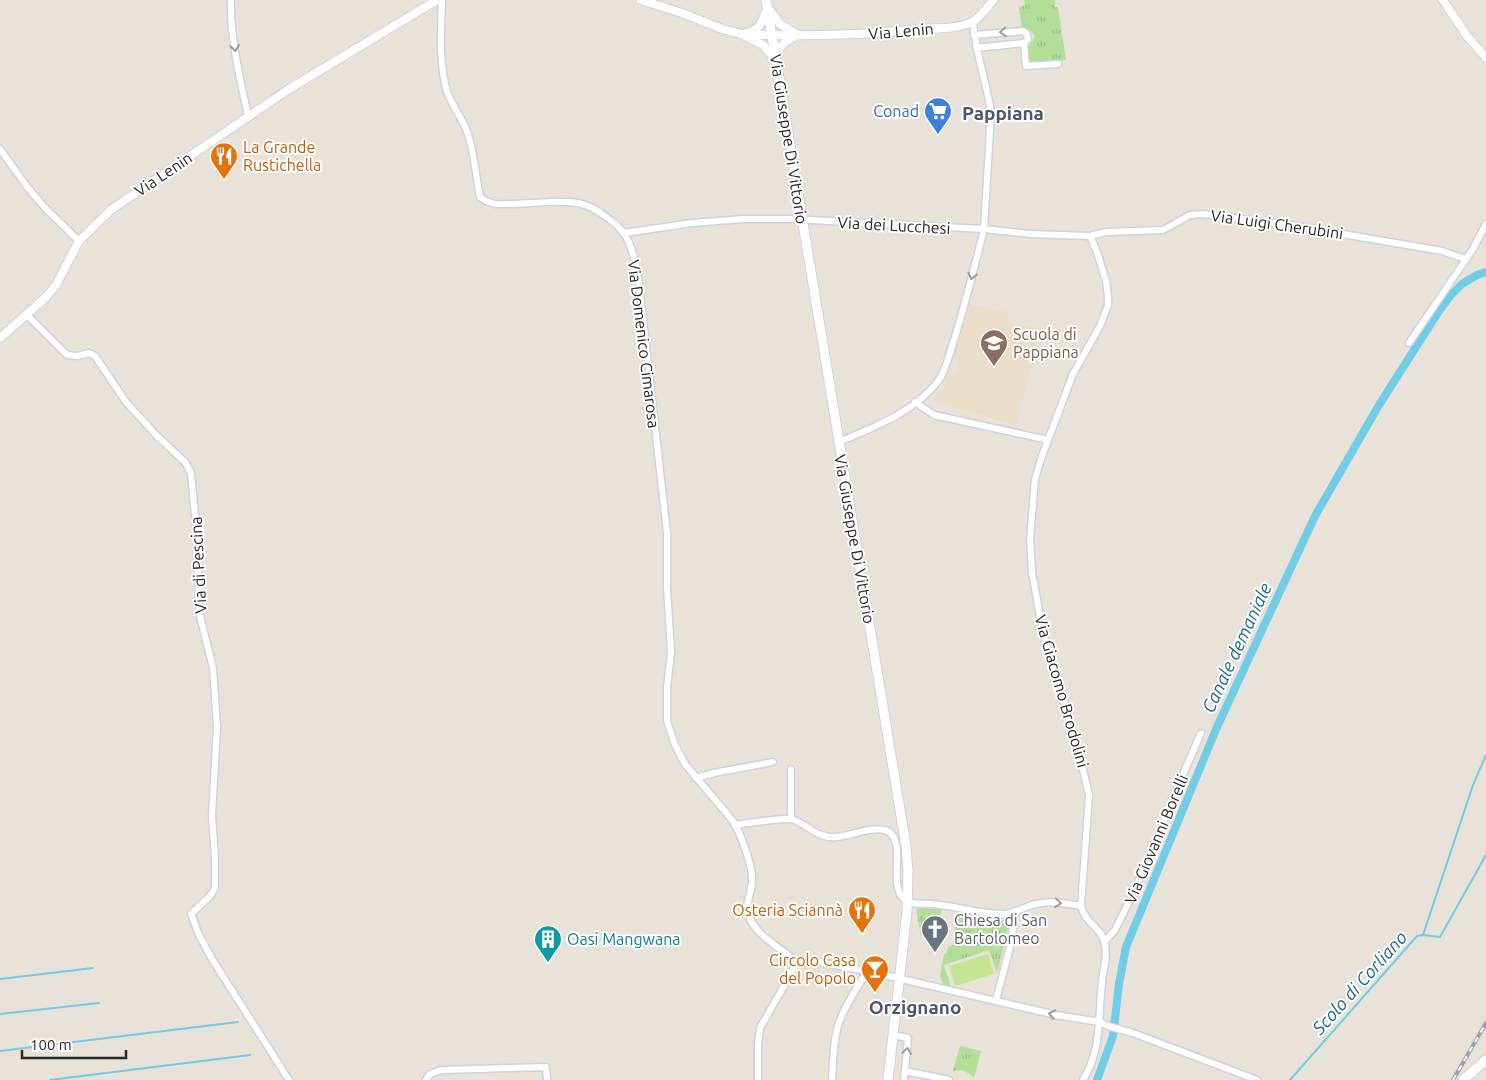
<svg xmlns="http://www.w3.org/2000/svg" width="1486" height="1080" font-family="Ubuntu,sans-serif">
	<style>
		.education { fill: #ebdec9 }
		.grass { fill: url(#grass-tufts) }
		.pitch { fill: #c5e594 }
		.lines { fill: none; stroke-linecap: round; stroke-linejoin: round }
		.stream { stroke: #70cce7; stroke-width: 2 }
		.canal { stroke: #70cce7; stroke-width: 8 }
		.minor-casing { stroke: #cfd2e0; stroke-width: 9 }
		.tertiary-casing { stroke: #cfd2e0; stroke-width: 10 }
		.secondary-casing { stroke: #cfd2e0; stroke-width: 11 }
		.minor { stroke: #fff; stroke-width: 6 }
		.tertiary { stroke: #fff; stroke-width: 8 }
		.secondary { stroke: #fff; stroke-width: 9 }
		.rail-casing { stroke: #9da0b1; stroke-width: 4 }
		.rail { stroke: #fff; stroke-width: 2; stroke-dasharray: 5.5; stroke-linecap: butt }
		.oneway { stroke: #9e9e9e }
		.labels { text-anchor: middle; stroke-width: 4; stroke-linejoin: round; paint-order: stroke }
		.street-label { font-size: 16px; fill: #272727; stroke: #fff }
		.shop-label { font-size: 16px; fill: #366cbe; stroke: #fff; text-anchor: end }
		.food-label { font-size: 16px; fill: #c56008; stroke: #fff; text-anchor: end }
		.education-label { font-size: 16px; fill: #785e54; stroke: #fff; text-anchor: start }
		.worship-label { font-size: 16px; fill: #5b616d; stroke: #fff; text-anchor: start }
		.culture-label { font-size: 16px; fill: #0d838f; stroke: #fff; text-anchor: start }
		.water-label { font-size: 18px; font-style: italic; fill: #14698f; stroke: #fff }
		.quarter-label { font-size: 19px; font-weight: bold; fill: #4b5475; stroke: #fff }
	</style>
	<defs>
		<pattern id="grass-tufts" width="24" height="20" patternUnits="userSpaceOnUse" patternTransform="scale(1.25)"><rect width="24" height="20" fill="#b2de98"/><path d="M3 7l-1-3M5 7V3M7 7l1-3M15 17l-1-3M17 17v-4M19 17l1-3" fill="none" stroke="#99be83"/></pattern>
	</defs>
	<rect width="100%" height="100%" fill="#e9e2d9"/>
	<polygon class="education" points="970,305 1008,312 1007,322 1040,328 1017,425 934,402 933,398 945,386 949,373 957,375 959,360 953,358"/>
	<g class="grass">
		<polygon points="1024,0 1055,0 1055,7 1058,7 1066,60 1029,63 1028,48 1035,36 1029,29 1022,29 1019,8 1025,5"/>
		<polygon points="922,908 942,909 935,935 921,936 916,909"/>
		<polygon points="958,912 973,917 975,919 980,920 982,918 1008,921 1008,929 997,973 989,950 944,965 951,987 943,985 940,976 944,954 946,954 948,947 952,946"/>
		<path d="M960 1046 981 1051 974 1078C967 1071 962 1069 953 1071Z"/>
	</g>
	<polygon class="pitch" points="988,954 994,974 955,986 949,966"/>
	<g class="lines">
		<g class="stream">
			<polyline points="1423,935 1473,785 1486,755"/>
			<polyline points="0,979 93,968"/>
			<polyline points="0,1014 99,1003"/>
			<polyline points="0,1051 238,1022"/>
			<polyline points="50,1080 250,1055"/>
			<polyline points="1290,1080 1417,936 1423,935 1440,937 1486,855"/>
		</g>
		<polyline class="canal" points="1097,1080 1113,1036 1119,984 1126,947 1217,727 1315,516 1379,405 1437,314 1451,295 1462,284 1477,275 1486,272"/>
		<g class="minor-casing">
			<g id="minor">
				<path d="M231 0C230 39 240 78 248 116"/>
				<path d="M442 0C441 28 439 57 445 84 448 101 460 114 466 129 475 151 475 174 480 197L486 201 495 204C519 205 543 201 568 202 582 202 595 208 606 217 612 221 618 226 623 232 637 251 639 287 642 310L667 533V587L671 652 667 688V721L675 745 685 764 733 821C740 832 753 867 752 880 752 897 742 903 751 921 761 939 783 949 797 963L760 1028 758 1044V1080"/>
				<path d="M973 21C975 53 987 82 991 113L984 229 1029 234 1090 236 1097 252 1106 281 1108 297V305L1100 326 1073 374 1042 456 1035 479 1030 539 1032 572 1043 633 1078 748 1089 795 1081 906C1084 922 1102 928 1105 944 1108 955 1103 971 1102 982 1098 1016 1102 1050 1083 1080"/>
				<polyline points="974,35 1023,31 1027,34 1028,39 1024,43 976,48"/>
				<polyline points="1024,43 1026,66 1058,64"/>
				<polyline points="0,149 28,188 47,210 79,241"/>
				<path d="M624 233 692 223 743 219H791L984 229C975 265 966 301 955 337 950 351 947 368 939 380 915 412 874 427 839 442"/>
				<polyline points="1090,236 1106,232 1163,230 1190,215 1203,214 1290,225 1442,251 1465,259"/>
				<polyline points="27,315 67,355 77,356 89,353 95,356 126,402 157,436 185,462 191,473 197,537 199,612 213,668 217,727 212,816 215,859 215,888 210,896 191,914 199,935 212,959 289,1080"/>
				<polyline points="1409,343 1473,249 1486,224"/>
				<polyline points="915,402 934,415 1048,440"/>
				<polyline points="696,778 714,773 773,762"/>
				<polyline points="791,819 791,769"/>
				<path d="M735 825C746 824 784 817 792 819 809 825 817 839 837 837 850 836 878 824 889 832 908 845 884 891 909 902 915 905 924 903 931 904 953 905 987 916 1007 914 1015 912 1023 908 1032 905 1049 900 1064 903 1081 906"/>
				<polyline points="1105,941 1115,930 1123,914 1155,845 1168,809 1201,733"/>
				<polyline points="797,963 813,961 867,971"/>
				<polyline points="996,1000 1009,951 1016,911"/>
				<polyline points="893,1035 908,1038 904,1080"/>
				<polyline points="905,1071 949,1080"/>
				<polyline points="426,1080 430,1074 441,1070 546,1067 547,1080"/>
				<path d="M832 1080C833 1062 833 1043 838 1026 844 1006 857 989 867 971L1056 1015 1100 1022 1108 1026 1133 1033 1257 1080"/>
			</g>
		</g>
		<g class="tertiary-casing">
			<g id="tertiary">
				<polyline points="641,0 682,13 722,29 741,34 763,45 775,59"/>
				<polyline points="1443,0 1467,36 1486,58"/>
				<polyline points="769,9 780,24 796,34"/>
				<path d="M747 33C761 30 763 19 768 7"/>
				<path d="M741 34C802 37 862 35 922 29 937 28 958 29 972 22 981 17 987 8 993 0"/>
				<path d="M775 59C779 47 783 42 794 37"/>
				<polyline points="0,338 46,297 56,285 79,241 112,209 289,89 437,0"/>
			</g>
		</g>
		<g class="secondary-casing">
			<g id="secondary">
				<polyline points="766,0 906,846 908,871 907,911 888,1080"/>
				<polyline points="1463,1080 1486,1060"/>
			</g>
		</g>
		<use href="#minor" class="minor"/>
		<use href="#tertiary" class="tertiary"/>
		<use href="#secondary" class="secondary"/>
		<g class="rail-casing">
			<polyline id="rail" points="1453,1080 1486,1023"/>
		</g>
		<use href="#rail" class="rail"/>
	</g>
	<defs><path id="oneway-chevron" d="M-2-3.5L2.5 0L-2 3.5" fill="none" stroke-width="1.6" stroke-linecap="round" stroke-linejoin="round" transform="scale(1.25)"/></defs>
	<g class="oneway">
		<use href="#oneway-chevron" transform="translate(1003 32) rotate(176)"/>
		<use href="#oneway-chevron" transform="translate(235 48) rotate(81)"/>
		<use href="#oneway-chevron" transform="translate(972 276) rotate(104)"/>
		<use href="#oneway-chevron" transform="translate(1058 903) rotate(5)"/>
		<use href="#oneway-chevron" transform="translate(1052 1014) rotate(-167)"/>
		<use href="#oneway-chevron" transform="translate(907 1051) rotate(-84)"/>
	</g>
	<defs>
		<g id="supermarket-pin" transform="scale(1.4375)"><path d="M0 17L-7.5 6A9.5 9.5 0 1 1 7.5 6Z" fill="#3f7fe0" stroke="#fff"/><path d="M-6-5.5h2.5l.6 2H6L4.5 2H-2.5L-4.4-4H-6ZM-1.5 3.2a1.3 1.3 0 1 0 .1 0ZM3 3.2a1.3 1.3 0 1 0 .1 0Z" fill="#fff"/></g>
		<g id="restaurant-pin" transform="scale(1.4375)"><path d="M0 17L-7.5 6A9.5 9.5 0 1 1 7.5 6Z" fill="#e8710a" stroke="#fff"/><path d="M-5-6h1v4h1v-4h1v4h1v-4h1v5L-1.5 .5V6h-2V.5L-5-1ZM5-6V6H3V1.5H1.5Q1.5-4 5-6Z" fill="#fff"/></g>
		<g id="school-pin" transform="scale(1.4375)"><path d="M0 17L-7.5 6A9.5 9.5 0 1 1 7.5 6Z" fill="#8d6e63" stroke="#fff"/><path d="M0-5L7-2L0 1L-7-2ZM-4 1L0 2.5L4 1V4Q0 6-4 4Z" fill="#fff"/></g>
		<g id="church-pin" transform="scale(1.4375)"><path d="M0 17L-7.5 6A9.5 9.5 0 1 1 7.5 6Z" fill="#6b7280" stroke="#fff"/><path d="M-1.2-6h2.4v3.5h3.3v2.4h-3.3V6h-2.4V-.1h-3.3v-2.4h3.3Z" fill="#fff"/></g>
		<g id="building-pin" transform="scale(1.4375)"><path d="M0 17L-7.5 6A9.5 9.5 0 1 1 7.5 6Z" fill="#0f9aa8" stroke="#fff"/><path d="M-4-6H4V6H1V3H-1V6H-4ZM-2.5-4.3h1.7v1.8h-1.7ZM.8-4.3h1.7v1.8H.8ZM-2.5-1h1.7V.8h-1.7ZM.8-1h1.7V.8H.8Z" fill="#fff"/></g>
		<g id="bar-pin" transform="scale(1.4375)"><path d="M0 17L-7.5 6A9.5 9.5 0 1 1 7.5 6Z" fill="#e8710a" stroke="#fff"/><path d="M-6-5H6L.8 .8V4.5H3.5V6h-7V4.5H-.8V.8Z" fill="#fff"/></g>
	</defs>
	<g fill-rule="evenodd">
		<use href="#supermarket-pin" x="938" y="111"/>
		<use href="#restaurant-pin" x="224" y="156"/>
		<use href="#school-pin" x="994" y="343"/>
		<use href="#restaurant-pin" x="862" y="910"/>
		<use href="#church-pin" x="935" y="929"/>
		<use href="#building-pin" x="548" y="939"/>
		<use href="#bar-pin" x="875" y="969"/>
	</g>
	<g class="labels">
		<g class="street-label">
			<text transform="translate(901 31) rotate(-5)" y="6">Via Lenin</text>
			<text transform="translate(789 139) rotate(81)" y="6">Via Giuseppe Di Vittorio</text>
			<text transform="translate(163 174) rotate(-34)" y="6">Via Lenin</text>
			<text transform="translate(1277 224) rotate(8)" y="6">Via Luigi Cherubini</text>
			<text transform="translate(894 225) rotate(3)" y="6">Via dei Lucchesi</text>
			<text transform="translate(644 344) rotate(83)" y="6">Via Domenico Cimarosa</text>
			<text transform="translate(855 539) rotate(80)" y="6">Via Giuseppe Di Vittorio</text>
			<text transform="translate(198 565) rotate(-93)" y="6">Via di Pescina</text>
			<text transform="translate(1062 691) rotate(74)" y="6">Via Giacomo Brodolini</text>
			<text transform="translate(1156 839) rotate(-67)" y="6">Via Giovanni Borelli</text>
		</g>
		<g class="shop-label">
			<text x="919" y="117">Conad</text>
		</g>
		<g class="food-label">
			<text x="243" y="153" text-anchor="start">La Grande<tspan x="243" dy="18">Rustichella</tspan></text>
			<text x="843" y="916">Osteria Sciannà</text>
			<text x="856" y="966">Circolo Casa<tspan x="856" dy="18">del Popolo</tspan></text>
		</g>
		<g class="education-label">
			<text x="1013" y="340">Scuola di<tspan x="1013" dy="18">Pappiana</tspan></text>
		</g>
		<g class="worship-label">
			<text x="954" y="926">Chiesa di San<tspan x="954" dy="18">Bartolomeo</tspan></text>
		</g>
		<g class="culture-label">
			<text x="567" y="945">Oasi Mangwana</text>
		</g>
		<g class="water-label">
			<text transform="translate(1237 648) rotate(-65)" y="6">Canale demaniale</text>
			<text transform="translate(1360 983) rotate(-48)" y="6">Scolo di Corliano</text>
		</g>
		<g class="quarter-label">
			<text x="1003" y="120">Pappiana</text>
			<text x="915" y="1014">Orzignano</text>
		</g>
	</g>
	<path d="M22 1050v8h104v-8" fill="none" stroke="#272727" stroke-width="2.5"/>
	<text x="30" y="1050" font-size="15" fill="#272727" stroke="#ffffff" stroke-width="4" paint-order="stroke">100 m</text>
</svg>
